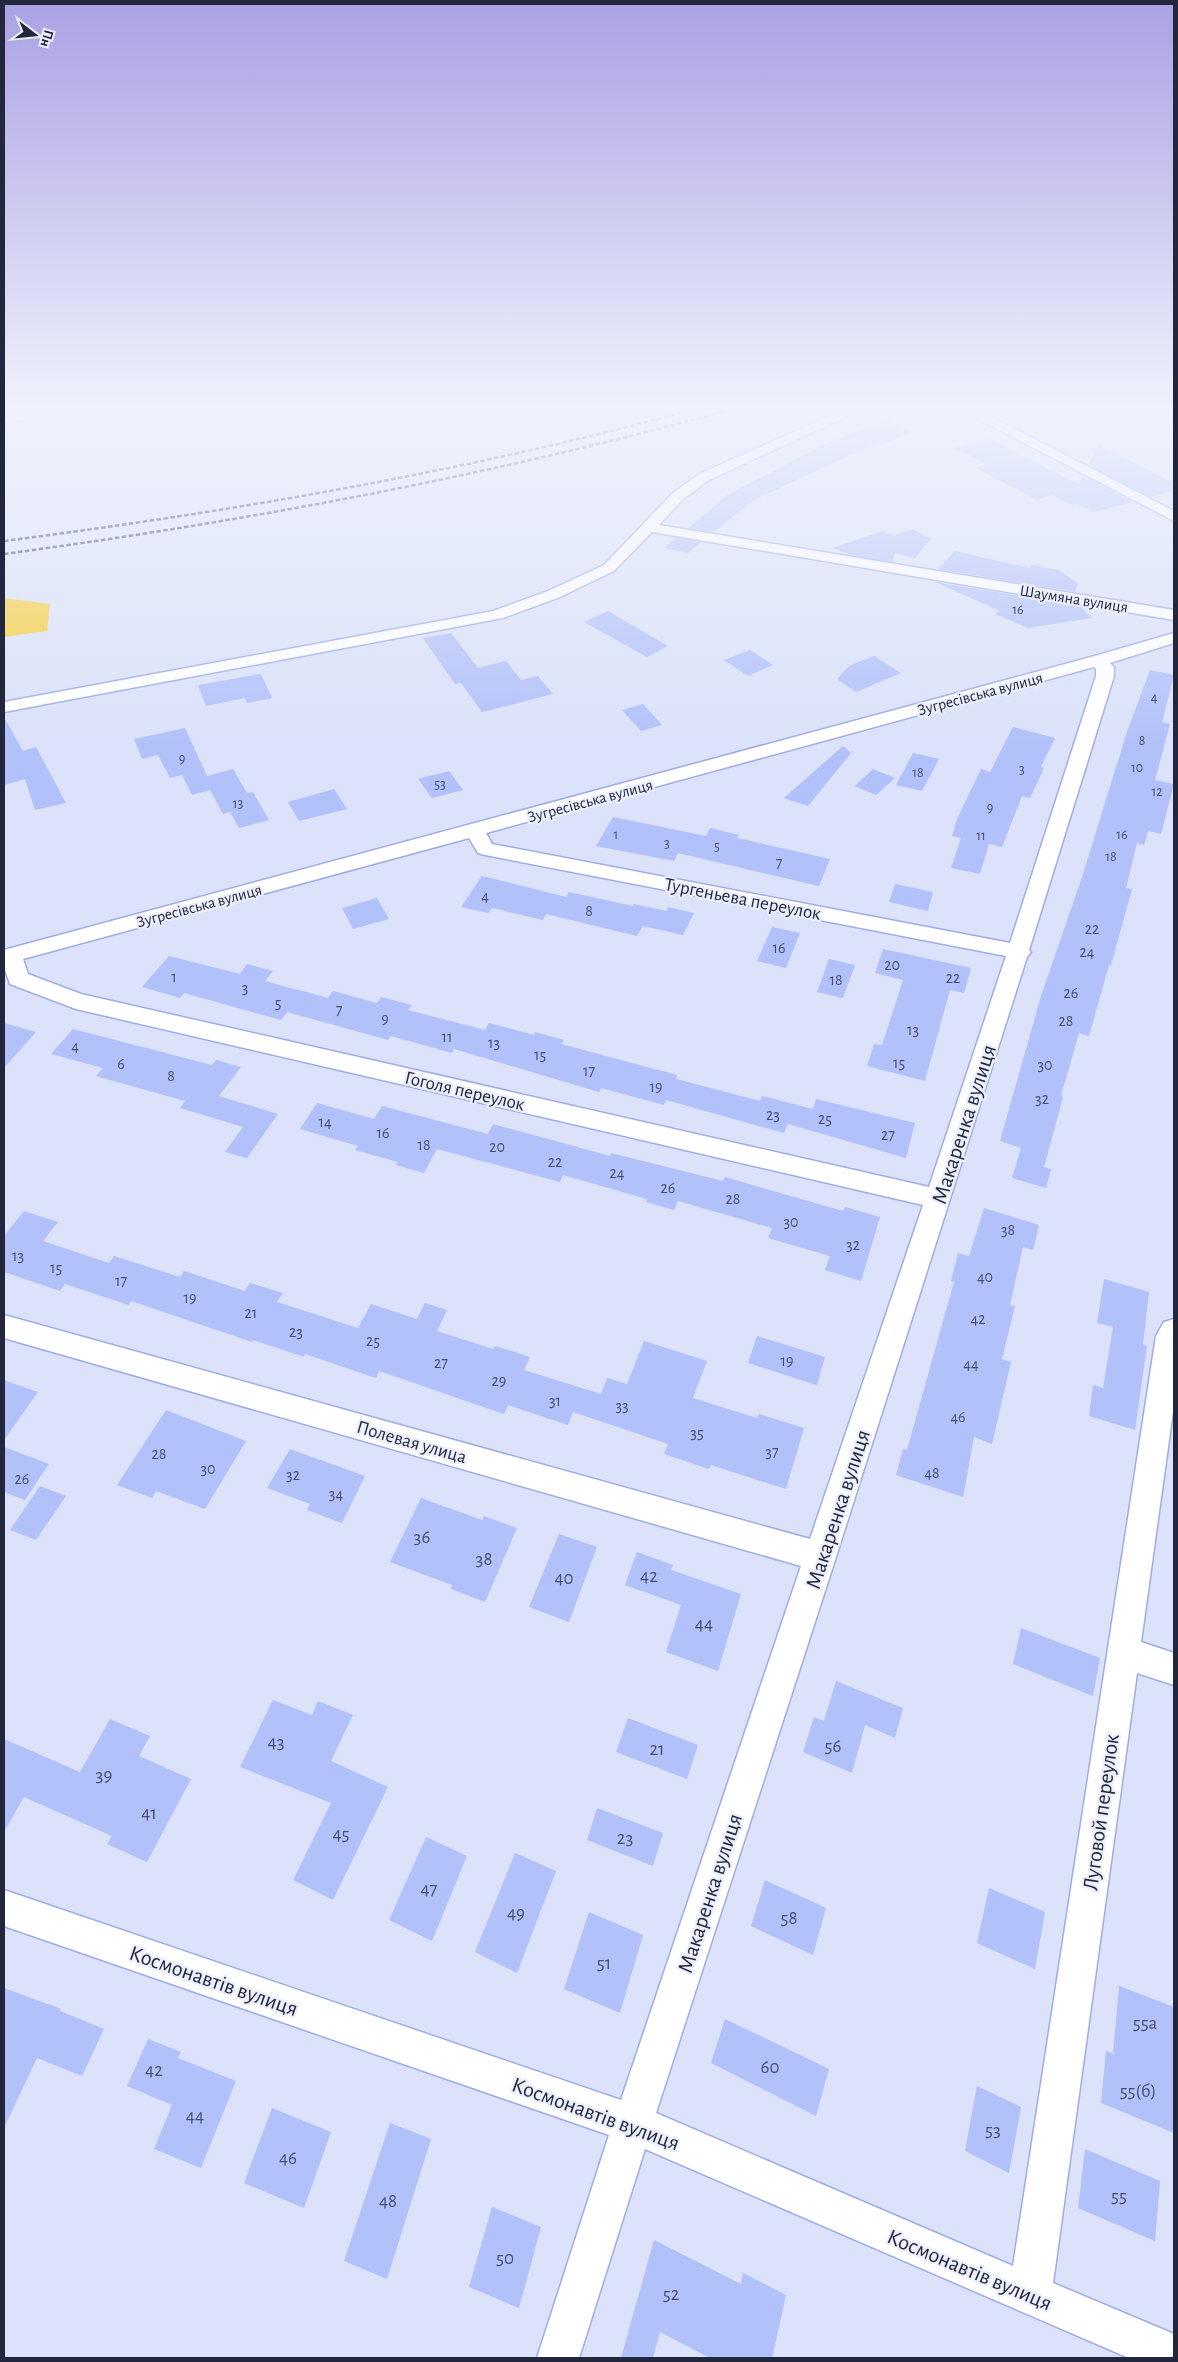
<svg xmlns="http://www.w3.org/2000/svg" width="1178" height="2362" font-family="'Alegreya Sans',sans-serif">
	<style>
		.green { fill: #f5ce39 }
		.building { fill: #b2c1f9 }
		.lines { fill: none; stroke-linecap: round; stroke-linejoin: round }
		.minor-casing { stroke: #9fade5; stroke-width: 3 }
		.major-casing { stroke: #9fade5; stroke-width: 2 }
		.minor { fill: #fff; fill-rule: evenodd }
		.major { fill: #fff; fill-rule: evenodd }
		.rail { stroke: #393e55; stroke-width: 2.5; stroke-dasharray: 4.5 2.5; stroke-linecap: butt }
		.labels { text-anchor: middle; stroke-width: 4.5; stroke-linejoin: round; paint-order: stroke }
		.far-number-label { font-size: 14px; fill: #464e6c }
		.far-street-label { font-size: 16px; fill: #22273d; stroke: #eceffb }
		.number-label { font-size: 16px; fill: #464e6c }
		.street-label { font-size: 19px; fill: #22273d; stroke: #eceffb }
		.near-number-label { font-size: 19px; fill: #464e6c }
		.near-street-label { font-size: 22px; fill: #22273d; stroke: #eceffb }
	</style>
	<rect width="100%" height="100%" fill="#dbe2f9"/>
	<polygon class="green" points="4,598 50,604 47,631 4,637"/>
	<g class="building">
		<polygon points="890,419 891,422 911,432 874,448 870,446 754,500 714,532 689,528 727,495 816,449 815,448"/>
		<polygon points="988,438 1078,484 1083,476 1133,502 1094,512 1077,504 1072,505 1052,495 1037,500 976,468 986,464 955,448"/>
		<polygon points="1099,445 1174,483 1174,490 1151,497 1088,465"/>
		<polygon points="913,529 931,539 915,558 895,553 892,562 851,555 832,548 883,531 892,536"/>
		<polygon points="676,538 702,542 688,553 664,548"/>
		<polygon points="955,551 1029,568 1031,565 1058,570 1078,583 1075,592 938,569"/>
		<polygon points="935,582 1080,606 1092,618 1028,628 995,614 1000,611"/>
		<polygon points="608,611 668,646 647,657 584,622"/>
		<polygon points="451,633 478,668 506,661 521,680 538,676 553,694 482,712 461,683 455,684 423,638"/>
		<polygon points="750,650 773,665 748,676 724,660"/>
		<polygon points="874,656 901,673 856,692 837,679 849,666"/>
		<polygon points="1150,670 1174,675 1162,722 1170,724 1155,780 1174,784 1161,834 1148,831 1144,845 1137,843 1126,888 1132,889 1111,965 1109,965 1089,1036 1079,1033 1061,1096 1063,1097 1044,1167 1051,1169 1046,1188 1012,1178 1021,1148 1000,1141 1041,996 1082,877 1127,732"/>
		<polygon points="261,674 272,698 247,703 245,698 206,706 198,685"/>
		<polygon points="643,704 662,725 641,731 622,710"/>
		<polygon points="4,717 23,751 36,747 66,803 35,810 25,779 4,785"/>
		<polygon points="1013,727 1055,738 1041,767 1044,768 1030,798 1022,796 1002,847 989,844 980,874 951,868 961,838 952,836 957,819 981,769 990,772"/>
		<polygon points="185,728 207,776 233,769 247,793 253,792 269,820 239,828 230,812 223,814 210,790 192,795 182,775 170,778 158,755 142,759 134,739"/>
		<polygon points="843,746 851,753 808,806 784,798"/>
		<polygon points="913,753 939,759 922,791 896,785"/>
		<polygon points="873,769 895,778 876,795 855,786"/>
		<polygon points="449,771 463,790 432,798 418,779"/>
		<polygon points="334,789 347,809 299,821 288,802"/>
		<polygon points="613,817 706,836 710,828 739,835 737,838 830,859 819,886 678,853 674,861 596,846"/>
		<polygon points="482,876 566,897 569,892 633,906 634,904 666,911 668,907 694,913 683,935 643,926 637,936 546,914 543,920 492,908 488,913 461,907"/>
		<polygon points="895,884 933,892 928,911 889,902"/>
		<polygon points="377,898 389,919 353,929 342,908"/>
		<polygon points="772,927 800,933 786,968 757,961"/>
		<polygon points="883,949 971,968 964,993 950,990 925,1081 867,1066 874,1044 882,1045 903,980 875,973"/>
		<polygon points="169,956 240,974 247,964 273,971 265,981 328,998 333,991 377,1003 381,997 412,1005 408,1010 485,1030 489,1023 534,1035 535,1032 564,1040 561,1044 677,1075 676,1079 760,1101 762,1096 813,1109 816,1099 915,1123 906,1158 788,1124 784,1133 666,1100 664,1105 601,1088 599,1092 454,1049 452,1053 391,1036 388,1040 287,1012 281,1020 184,993 180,998 142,987"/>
		<polygon points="829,959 855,965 843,998 817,992"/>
		<polygon points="4,1023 36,1032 4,1068"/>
		<polygon points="73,1029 212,1065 216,1060 241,1067 219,1096 278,1114 247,1158 225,1152 243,1127 180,1108 185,1101 96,1076 103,1068 51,1054"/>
		<polygon points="317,1103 374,1119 382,1106 488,1134 493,1124 610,1156 611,1153 723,1181 725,1177 843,1211 845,1207 880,1217 861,1281 825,1270 830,1256 768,1238 772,1228 678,1201 674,1210 646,1202 647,1199 563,1175 560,1182 437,1149 424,1173 396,1165 398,1162 355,1150 358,1146 300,1129"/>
		<polygon points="984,1208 1039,1225 1033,1250 1023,1247 1010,1305 1015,1306 1002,1359 1011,1362 992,1444 974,1437 963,1497 896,1475 903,1449 907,1450 938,1339 954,1282 951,1281 958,1253 969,1256"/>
		<polygon points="24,1211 58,1222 43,1241 109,1263 114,1256 180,1277 184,1271 245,1291 250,1283 283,1293 277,1302 358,1328 371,1304 417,1319 425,1303 447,1310 437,1331 493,1349 495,1346 530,1357 524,1370 601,1394 607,1378 627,1384 644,1341 707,1361 693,1398 757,1418 759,1414 804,1428 786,1489 711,1465 709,1469 664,1454 668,1444 573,1412 568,1425 508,1405 504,1414 379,1371 376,1378 305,1354 304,1357 253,1340 252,1342 131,1301 129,1305 65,1284 60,1291 4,1272 4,1236"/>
		<polygon points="1104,1279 1149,1292 1143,1345 1147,1346 1135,1430 1089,1416 1093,1385 1103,1388 1113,1327 1097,1323"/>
		<polygon points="757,1336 825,1357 817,1385 748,1363"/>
		<polygon points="4,1380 38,1392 4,1440"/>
		<polygon points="166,1410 246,1441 205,1509 156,1491 152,1498 117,1485"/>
		<polygon points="4,1447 49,1464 25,1500 4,1492"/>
		<polygon points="290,1449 365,1476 342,1523 307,1510 310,1504 267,1488"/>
		<polygon points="40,1486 66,1496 36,1540 10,1530"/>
		<polygon points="421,1498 482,1520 484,1516 517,1528 485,1602 451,1589 452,1585 390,1562"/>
		<polygon points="559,1534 597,1547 569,1622 529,1607"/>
		<polygon points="637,1552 673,1565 671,1570 741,1594 718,1671 666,1652 681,1605 625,1585"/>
		<polygon points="1021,1628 1100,1658 1093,1696 1013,1664"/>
		<polygon points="836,1681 903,1708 895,1738 865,1725 852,1773 803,1752 814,1717 824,1721"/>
		<polygon points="273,1700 312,1715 318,1701 353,1715 331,1761 388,1787 333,1900 293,1880 331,1803 240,1767"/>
		<polygon points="628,1718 698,1745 687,1779 616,1752"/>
		<polygon points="110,1719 150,1736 139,1756 191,1779 147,1862 107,1844 112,1836 24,1797 4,1832 4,1739 80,1772"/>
		<polygon points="597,1808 663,1833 653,1866 587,1840"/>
		<polygon points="426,1837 467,1856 432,1941 389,1920"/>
		<polygon points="515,1853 556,1871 517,1973 475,1952"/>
		<polygon points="765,1880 826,1908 813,1955 751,1926"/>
		<polygon points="989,1888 1045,1912 1035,1969 977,1943"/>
		<polygon points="589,1912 643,1935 620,2013 564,1989"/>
		<polygon points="1119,1986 1174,2007 1174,2133 1101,2103 1106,2051 1113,2054"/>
		<polygon points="4,1988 61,2009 60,2011 104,2029 82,2076 37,2058 4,2128"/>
		<polygon points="725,2019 829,2069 816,2116 711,2063"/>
		<polygon points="148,2039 181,2052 178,2058 236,2081 201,2168 154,2149 172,2105 127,2086"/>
		<polygon points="977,2086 1021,2107 1009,2173 965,2151"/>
		<polygon points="272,2108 331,2132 304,2208 244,2183"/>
		<polygon points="390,2123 431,2139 387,2279 344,2261"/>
		<polygon points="1085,2149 1160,2181 1155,2241 1078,2208"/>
		<polygon points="492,2207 541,2227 519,2308 469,2287"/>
		<polygon points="654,2240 741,2284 743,2273 786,2295 772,2358 710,2358 660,2332 653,2358 621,2358"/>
	</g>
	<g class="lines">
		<g class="minor-casing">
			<g id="minor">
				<polygon points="841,411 859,411 709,480 682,500 659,525 1174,610 1174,620 652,532 614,571 560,597 503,618 4,712 4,702 493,611 548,591 604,565 672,494 699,474"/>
				<polygon points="963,411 980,411 1174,511 1174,521"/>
				<path d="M1174 633V643L1110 663 1114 667V676L1029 950 1031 952 1027 957 836 1557 656 2113 1013 2266 1156 1336 1164 1322 1174 1319V1404L1141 1642 1174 1653V1685L1137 1673 1053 2283 1174 2334V2358H1129L645 2149 579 2358H537L609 2135 4 1926V1890L621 2100 801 1566 4 1338V1315L810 1539 923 1205 76 1009 10 984 4 967V950L1091 657ZM1094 667 1096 669V676L1010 943 492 844 486 833ZM469 838 478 853 485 855 1006 956 929 1187 81 994 28 974 23 959Z"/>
			</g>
		</g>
		<g class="major-casing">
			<polygon id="major" points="25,411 57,411 50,415 4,423 4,415"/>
		</g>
		<use href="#minor" class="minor"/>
		<use href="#major" class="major"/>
		<g class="rail">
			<path d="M4 541C235 511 463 472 688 411"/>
			<path d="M4 554C248 521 488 476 726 411"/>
		</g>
	</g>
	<linearGradient id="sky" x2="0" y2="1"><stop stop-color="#aaa1e4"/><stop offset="0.55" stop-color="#eff2fc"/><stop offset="1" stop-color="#eff2fc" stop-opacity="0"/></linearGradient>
	<rect width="1178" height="742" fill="url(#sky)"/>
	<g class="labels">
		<g class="far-number-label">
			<text x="1018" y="614">16</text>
			<text x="1154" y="702">4</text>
			<text x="1142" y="745">8</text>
			<text x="182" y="763">9</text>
			<text x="1137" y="772">10</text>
			<text x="1022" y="774">3</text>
			<text x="918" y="777">18</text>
			<text x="440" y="789">53</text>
			<text x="1157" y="796">12</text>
			<text x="238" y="808">13</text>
			<text x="990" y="812">9</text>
			<text x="616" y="839">1</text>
			<text x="1122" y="839">16</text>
			<text x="981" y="840">11</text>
			<text x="667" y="848">3</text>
			<text x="717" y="851">5</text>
			<text x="1111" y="861">18</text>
		</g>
		<g class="far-street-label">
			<text transform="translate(1074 598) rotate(9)" y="6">Шаумяна вулиця</text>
			<text transform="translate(980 693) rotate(-15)" y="6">Зугресівська вулиця</text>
			<text transform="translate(590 800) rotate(-15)" y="6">Зугресівська вулиця</text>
			<text transform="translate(199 905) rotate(-15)" y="6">Зугресівська вулиця</text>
		</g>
		<g class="number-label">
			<text x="779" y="868">7</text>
			<text x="485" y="901">4</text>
			<text x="589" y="916">8</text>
			<text x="1092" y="934">22</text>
			<text x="779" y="953">16</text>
			<text x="1087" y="957">24</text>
			<text x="892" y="970">20</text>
			<text x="174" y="982">1</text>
			<text x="953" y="983">22</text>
			<text x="836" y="985">18</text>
			<text x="245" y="993">3</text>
			<text x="1071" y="998">26</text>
			<text x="278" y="1008">5</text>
			<text x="339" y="1015">7</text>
			<text x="385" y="1024">9</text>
			<text x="1066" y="1026">28</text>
			<text x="913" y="1035">13</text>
			<text x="447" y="1042">11</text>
			<text x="494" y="1048">13</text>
			<text x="75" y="1051">4</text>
			<text x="540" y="1060">15</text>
			<text x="899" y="1068">15</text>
			<text x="121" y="1069">6</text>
			<text x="1045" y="1070">30</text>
			<text x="589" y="1076">17</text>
			<text x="171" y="1081">8</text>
			<text x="656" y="1092">19</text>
			<text x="1042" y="1104">32</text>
			<text x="773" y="1120">23</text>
			<text x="825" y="1124">25</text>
			<text x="325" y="1127">14</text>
			<text x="383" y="1138">16</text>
			<text x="888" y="1140">27</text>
			<text x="424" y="1150">18</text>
			<text x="497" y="1152">20</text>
			<text x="555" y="1167">22</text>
			<text x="617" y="1178">24</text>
			<text x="668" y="1193">26</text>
			<text x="733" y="1204">28</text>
			<text x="791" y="1227">30</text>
			<text x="1008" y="1235">38</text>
			<text x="853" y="1250">32</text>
			<text x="18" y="1261">13</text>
			<text x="56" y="1273">15</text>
			<text x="985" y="1282">40</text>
			<text x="121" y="1286">17</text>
			<text x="190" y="1303">19</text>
			<text x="251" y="1318">21</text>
			<text x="978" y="1324">42</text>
			<text x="296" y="1337">23</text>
			<text x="373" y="1346">25</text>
			<text x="787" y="1366">19</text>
			<text x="441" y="1368">27</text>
			<text x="971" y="1369">44</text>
			<text x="499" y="1386">29</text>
			<text x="555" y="1406">31</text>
			<text x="622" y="1411">33</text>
			<text x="958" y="1422">46</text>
			<text x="697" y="1438">35</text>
			<text x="772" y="1457">37</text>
			<text x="159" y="1459">28</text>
			<text x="208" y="1474">30</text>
			<text x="932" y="1478">48</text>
			<text x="293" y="1480">32</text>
			<text x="22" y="1484">26</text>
			<text x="336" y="1499">34</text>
		</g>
		<g class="street-label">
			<text transform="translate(743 898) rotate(11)" y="7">Тургеньева переулок</text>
			<text transform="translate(465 1090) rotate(13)" y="7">Гоголя переулок</text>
			<text transform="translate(412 1441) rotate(16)" y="7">Полевая улица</text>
		</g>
		<g class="near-number-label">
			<text x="422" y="1543">36</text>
			<text x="484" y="1565">38</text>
			<text x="649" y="1582">42</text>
			<text x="564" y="1584">40</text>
			<text x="704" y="1630">44</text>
			<text x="276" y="1748">43</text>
			<text x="833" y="1752">56</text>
			<text x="657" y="1755">21</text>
			<text x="104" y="1781">39</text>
			<text x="149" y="1819">41</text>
			<text x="341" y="1840">45</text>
			<text x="625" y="1844">23</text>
			<text x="429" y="1895">47</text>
			<text x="516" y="1919">49</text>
			<text x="789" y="1924">58</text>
			<text x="604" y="1969">51</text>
			<text x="1145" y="2029">55а</text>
			<text x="770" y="2073">60</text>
			<text x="154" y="2076">42</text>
			<text x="1138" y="2097">55(б)</text>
			<text x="195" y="2122">44</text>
			<text x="993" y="2136">53</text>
			<text x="288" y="2164">46</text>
			<text x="1119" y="2202">55</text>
			<text x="388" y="2207">48</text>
			<text x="505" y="2264">50</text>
			<text x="671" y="2300">52</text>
		</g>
		<g class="near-street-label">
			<text transform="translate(963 1124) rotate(-72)" y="8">Макаренка вулиця</text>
			<text transform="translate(837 1509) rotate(-72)" y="8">Макаренка вулиця</text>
			<text transform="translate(1100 1812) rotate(-82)" y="8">Луговой переулок</text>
			<text transform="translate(709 1893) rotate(-72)" y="8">Макаренка вулиця</text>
			<text transform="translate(214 1980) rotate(19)" y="8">Космонавтів вулиця</text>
			<text transform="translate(596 2113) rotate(20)" y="8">Космонавтів вулиця</text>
			<text transform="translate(970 2269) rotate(23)" y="8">Космонавтів вулиця</text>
		</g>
	</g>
	<rect width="1178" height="2362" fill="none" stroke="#22273d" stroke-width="10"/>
	<g transform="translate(35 35) rotate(106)" stroke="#eceffb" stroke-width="4" paint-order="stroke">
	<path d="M0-4L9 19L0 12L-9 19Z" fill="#22273d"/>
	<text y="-8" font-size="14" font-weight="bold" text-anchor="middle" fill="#22273d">Пн</text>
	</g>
</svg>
